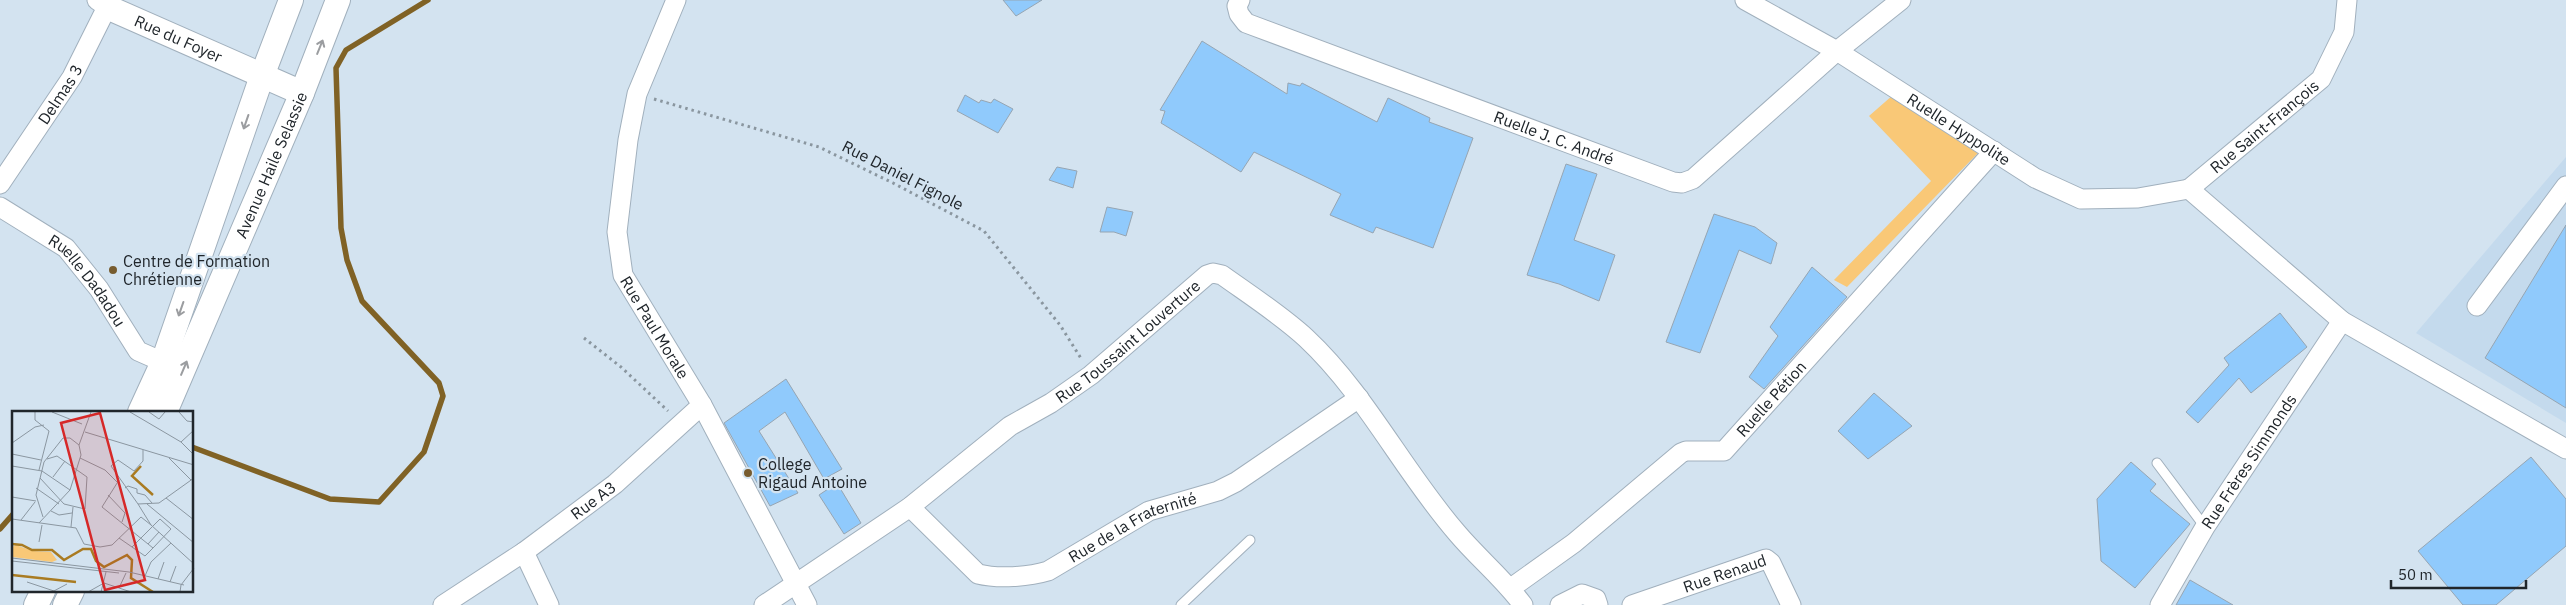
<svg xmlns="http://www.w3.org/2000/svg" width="2566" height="605" font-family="'IBM Plex Sans',sans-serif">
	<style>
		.built { fill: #c4daed }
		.green { fill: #f9c877 }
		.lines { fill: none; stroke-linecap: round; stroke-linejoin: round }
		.stream { stroke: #806225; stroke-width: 5.5 }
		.building { fill: #90cafc; stroke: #96a5b2 }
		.service-casing { stroke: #a1b0bd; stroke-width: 11 }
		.minor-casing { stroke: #a1b0bd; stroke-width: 21 }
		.tertiary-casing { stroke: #a1b0bd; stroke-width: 26 }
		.path { stroke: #8a969f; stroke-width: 3; stroke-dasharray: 2.5 4; stroke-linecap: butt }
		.service { stroke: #fff; stroke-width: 9 }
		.minor { stroke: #fff; stroke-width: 19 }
		.tertiary { stroke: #fff; stroke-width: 24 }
		.oneway { stroke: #9b9da0 }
		.poi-dot { fill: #775c2f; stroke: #d3e3f0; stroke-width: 2 }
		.labels { text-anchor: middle; stroke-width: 4.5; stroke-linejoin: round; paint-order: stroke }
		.street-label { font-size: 16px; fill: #20262b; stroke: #d3e3f0 }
		.poi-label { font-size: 16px; fill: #20262b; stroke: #d3e3f0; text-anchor: start }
		.inset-river { fill: none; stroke: #a97b22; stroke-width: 2.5 }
		.inset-road { fill: none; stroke: #8b97a1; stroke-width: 1 }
		.view { fill: #d62828; fill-opacity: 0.15; stroke: #d62828; stroke-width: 2.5 }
		.inset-edge { fill: none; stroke: #20262b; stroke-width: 2.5 }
	</style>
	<rect width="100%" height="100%" fill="#d3e3f0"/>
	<polygon class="built" points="2566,157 2566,423 2416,333"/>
	<polygon class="green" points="1893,95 1980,151 1847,287 1834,280 1931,181 1869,116"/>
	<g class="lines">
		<g class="stream">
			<polyline points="192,447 330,499 379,502 424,452 443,396 439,383 362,301 347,260 341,228 336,68 346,50 428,0"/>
			<polyline points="0,529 14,513"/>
		</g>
	</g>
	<g class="building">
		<polygon points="1003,0 1042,0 1016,16"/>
		<polygon points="1202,41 1287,94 1288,83 1300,86 1302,83 1377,122 1388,98 1430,118 1429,122 1473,138 1433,248 1376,227 1373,233 1330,215 1341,194 1254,152 1241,172 1161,123 1165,111 1160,110"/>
		<polygon points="965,95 979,103 981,100 991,103 994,99 1013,109 998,133 957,111"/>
		<polygon points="1566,164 1597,174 1574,240 1615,255 1599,301 1559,284 1527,275"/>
		<polygon points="1057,167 1077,171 1073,188 1049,180"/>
		<polygon points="1107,207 1133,212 1126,236 1114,232 1100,232"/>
		<polygon points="1714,214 1755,227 1777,243 1771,264 1739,250 1700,353 1666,342"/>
		<polygon points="2566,225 2566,408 2485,358"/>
		<polygon points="1812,267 1847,297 1764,389 1749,377 1778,336 1770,327"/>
		<polygon points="2280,313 2307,347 2251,393 2239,378 2198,423 2186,412 2229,365 2224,358"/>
		<polygon points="786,379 842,469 824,479 785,412 759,431 798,493 770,506 724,423"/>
		<polygon points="1874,393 1912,426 1868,459 1838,431"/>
		<polygon points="2531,457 2566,499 2566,546 2496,605 2463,605 2418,551"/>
		<polygon points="2131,462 2156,484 2150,491 2190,524 2135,588 2101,561 2097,499"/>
		<polygon points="837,483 861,523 844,534 819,495"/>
		<polygon points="2190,580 2233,605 2176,605"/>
	</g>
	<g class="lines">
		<g class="service-casing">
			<g id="service">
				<polyline points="2157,463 2205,527"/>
				<polyline points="1181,605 1250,540"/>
			</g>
		</g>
		<g class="minor-casing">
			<g id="minor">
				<path id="s1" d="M676 0 637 94 628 140 617 232 623 275 702 405 807 605"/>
				<path id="s2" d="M1240 0 1237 6 1239 14 1246 23 1673 182 1682 183 1693 179 1837 51 1901 0"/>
				<path id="s3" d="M1745 0 1837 51 2035 178 2081 199 2138 198 2189 189"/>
				<path id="s4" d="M0 184 72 77 107 7 97 0"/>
				<polyline points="2189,189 2342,321 2566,449"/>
				<path id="s5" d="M2189 189 2321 79 2344 32 2347 0"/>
				<path id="s6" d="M0 207 66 248 99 289 138 351 163 362"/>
				<polyline points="2477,306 2566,186"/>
				<path id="s7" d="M910 507 978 574C998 579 1028 577 1048 571L1149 511 1218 491 1236 482 1359 398"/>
				<path id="s8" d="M1511 588 1574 543 1681 453 1686 451H1724L1994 151"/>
				<polyline points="443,605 524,552"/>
				<path id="s9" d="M549 605 524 552 615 484 702 405"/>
				<path id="s10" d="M764 605 910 507 1010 426 1051 403 1091 375 1207 275 1213 273 1222 275C1250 295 1281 315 1306 338 1366 394 1403 471 1457 533 1478 558 1503 578 1523 605"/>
				<polyline points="1560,605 1582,594 1596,599 1598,605"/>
				<path id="s11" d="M1632 605 1766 559 1771 563 1791 605"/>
				<path id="s12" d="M2160 605 2205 527 2342 321"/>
			</g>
		</g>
		<g class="tertiary-casing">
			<g id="tertiary">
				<path id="s13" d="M107 0V7L302 93"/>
				<polyline points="140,412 163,362 262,76 291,0"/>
				<path id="s14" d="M165 412 302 93 338 0"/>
				<polyline points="36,605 43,591"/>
				<polyline points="65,605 72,591"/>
			</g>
		</g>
		<g class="path">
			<polyline points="654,99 819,147 893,183 984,231 1060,325 1082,360"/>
			<polyline points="584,338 621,367 668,411"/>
		</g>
		<use href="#service" class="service"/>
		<use href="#minor" class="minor"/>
		<use href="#tertiary" class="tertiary"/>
	</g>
	<defs><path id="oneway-shaft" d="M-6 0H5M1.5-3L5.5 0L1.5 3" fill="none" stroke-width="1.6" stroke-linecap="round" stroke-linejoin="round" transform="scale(1.25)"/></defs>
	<g class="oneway">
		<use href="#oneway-shaft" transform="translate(320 47) rotate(-68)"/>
		<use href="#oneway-shaft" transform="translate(246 122) rotate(109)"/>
		<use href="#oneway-shaft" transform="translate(181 309) rotate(109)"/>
		<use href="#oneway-shaft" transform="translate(184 368) rotate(-67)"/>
	</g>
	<g class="poi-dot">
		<circle cx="113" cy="270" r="5"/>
		<circle cx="748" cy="473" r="5"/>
	</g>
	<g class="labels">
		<g class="street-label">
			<text dy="6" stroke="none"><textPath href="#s13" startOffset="85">Rue du Foyer</textPath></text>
			<text dy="6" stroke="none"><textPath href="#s4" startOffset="108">Delmas 3</textPath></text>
			<text dy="6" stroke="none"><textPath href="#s5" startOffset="98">Rue Saint-François</textPath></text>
			<text dy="6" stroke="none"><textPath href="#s3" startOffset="250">Ruelle Hyppolite</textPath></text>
			<text dy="6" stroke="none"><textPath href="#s2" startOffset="355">Ruelle J. C. André</textPath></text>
			<text dy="6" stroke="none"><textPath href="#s14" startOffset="269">Avenue Haile Selassie</textPath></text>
			<text transform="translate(903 175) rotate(27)" y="6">Rue Daniel Fignole</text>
			<text dy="6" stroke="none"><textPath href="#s6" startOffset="116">Ruelle Dadadou</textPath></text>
			<text dy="6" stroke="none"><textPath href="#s1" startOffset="346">Rue Paul Morale</textPath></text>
			<text dy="6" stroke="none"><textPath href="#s10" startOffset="450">Rue Toussaint Louverture</textPath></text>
			<text dy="6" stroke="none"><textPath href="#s8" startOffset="331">Ruelle Pétion</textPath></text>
			<text dy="6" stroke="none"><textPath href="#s12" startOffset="169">Rue Frères Simmonds</textPath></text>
			<text dy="6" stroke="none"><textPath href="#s9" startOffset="145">Rue A3</textPath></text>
			<text dy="6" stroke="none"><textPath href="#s7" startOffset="262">Rue de la Fraternité</textPath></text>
			<text dy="6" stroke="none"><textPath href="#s11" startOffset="98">Rue Renaud</textPath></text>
		</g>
		<g class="poi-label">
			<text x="123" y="267">Centre de Formation<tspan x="123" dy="18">Chrétienne</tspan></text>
			<text x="758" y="470">College<tspan x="758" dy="18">Rigaud Antoine</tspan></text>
		</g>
	</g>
	<g transform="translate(12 411)">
		<rect width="181" height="181" fill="#d3e3f0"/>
		<path d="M4 134 21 140 39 141 45 149 40 151 0 146V136Z" fill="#f9c877"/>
		<path class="inset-river" d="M129 55 120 65 141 84M0 133 10 134 20 139H40L52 149 71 138H79L84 150 92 156 115 144 120 149 119 167 141 181M0 164 64 171"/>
		<path class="inset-road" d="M23 1V9L37 20 27 59M40 1 70 13M118 1 169 31 182 44M137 1 147 8 153 1M167 1 175 10 182 11M73 21 182 54M169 31 182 19M0 32 23 16 32 14M67 34 79 1M131 39V50L122 60 106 49 99 55 126 93 147 92 182 67M0 43 29 49M68 47 93 59 105 71M157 47 179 69M0 55 30 60 58 79M41 66 53 50M28 67 52 93 73 98 75 66 45 45 35 48M107 69 90 96 141 137M24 77 47 93M113 77 116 75 125 78V82L133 84 140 92M96 84 113 102 110 111M0 86 24 90M154 87 182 109M126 93 139 114 182 153M135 93 182 132M39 100 47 104 60 102M31 106 24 84 32 51 51 27H58L67 34M0 108 64 117 72 133 88 136 100 134 129 106 139 114M9 109 23 91M27 112 58 79 69 44 67 34M59 116 61 96M107 127 120 136 148 108M27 131 30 114M136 133 147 121M120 136 133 145 141 137 159 118 148 108M0 147 117 161 172 174M0 150 107 162M133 165 139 151 159 132M146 168 152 151M15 171 42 180M158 171 164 155M107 177 114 162M40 181 55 173M76 181 92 172 119 181M89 181 94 161M168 181 169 174 182 157"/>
		<path class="view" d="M88 2 133 169 93 179 49 12Z"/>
		<rect width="181" height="181" class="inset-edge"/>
	</g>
	<path d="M2391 580v8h135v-8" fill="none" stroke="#20262b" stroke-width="2.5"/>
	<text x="2398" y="580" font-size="15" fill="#20262b" stroke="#d3e3f0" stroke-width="4" paint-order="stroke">50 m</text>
</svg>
